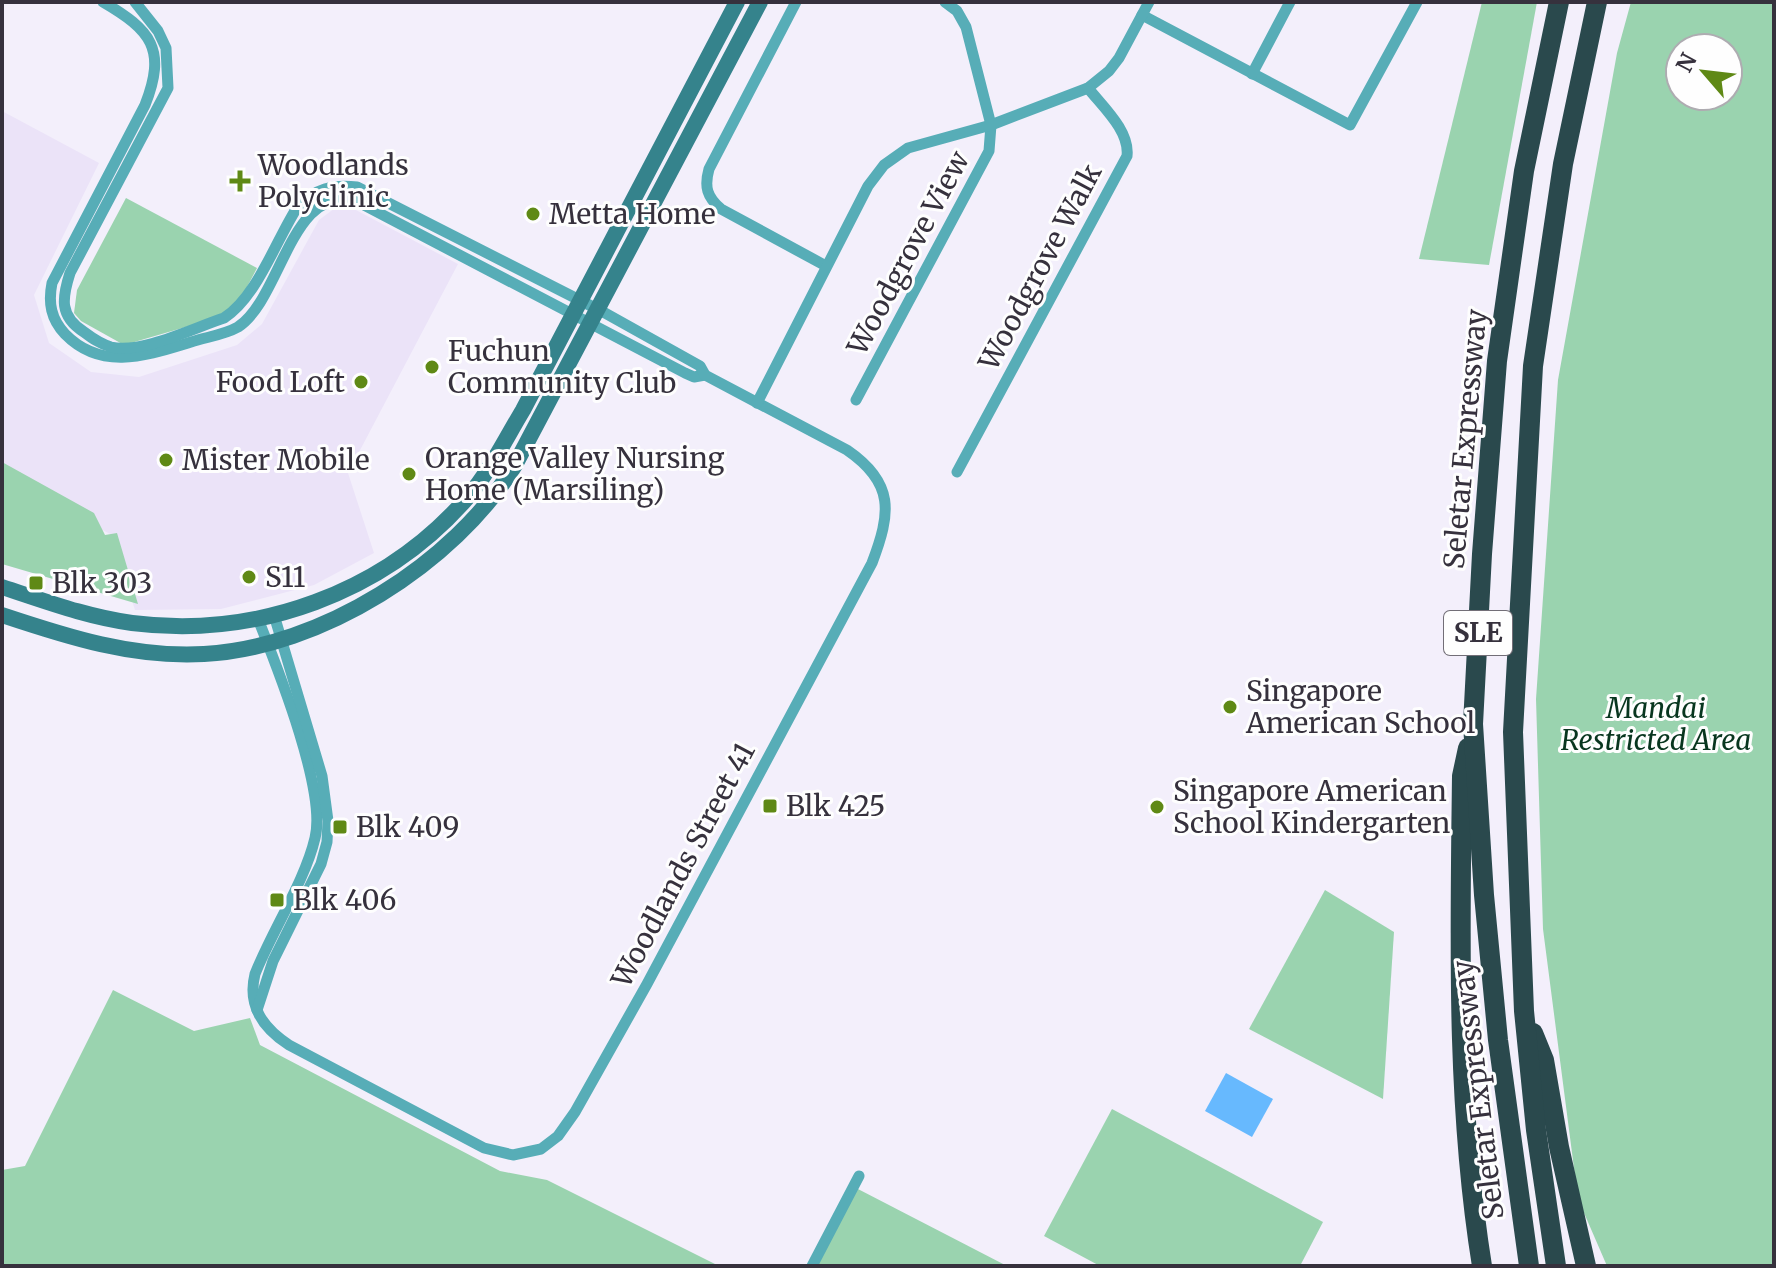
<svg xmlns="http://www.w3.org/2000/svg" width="1776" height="1268" font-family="Merriweather,serif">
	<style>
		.commercial { fill: #ebe3f8 }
		.green { fill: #9ad3af; fill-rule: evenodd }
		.water { fill: #67b9fe }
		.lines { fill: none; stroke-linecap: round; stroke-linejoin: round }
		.street { stroke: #57adb7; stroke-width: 11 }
		.secondary { stroke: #35838c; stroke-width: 16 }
		.highway { stroke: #2a494d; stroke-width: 20 }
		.poi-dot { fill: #5f8915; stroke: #fefefe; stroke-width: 3 }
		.labels { text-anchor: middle; stroke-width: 6; stroke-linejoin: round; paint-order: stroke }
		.shield { fill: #fefefe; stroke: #726e77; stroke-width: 2 }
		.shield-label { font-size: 26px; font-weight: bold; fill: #36313d }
		.poi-label { font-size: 28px; fill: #36313d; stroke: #fefefe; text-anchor: start }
		.street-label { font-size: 28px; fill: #36313d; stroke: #fefefe }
		.park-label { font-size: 28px; font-style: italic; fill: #08361f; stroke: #fefefe }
	</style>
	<rect width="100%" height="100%" fill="#f3effb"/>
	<polygon class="commercial" points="2,111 99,163 34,295 49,343 91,372 139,377 237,345 262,324 319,220 335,208 354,209 458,264 348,473 374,553 314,585 221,609 135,610 112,535 2,477"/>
	<g class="green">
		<polygon points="1482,2 1537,2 1489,265 1419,259"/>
		<path d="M1631 2H1774V1266H1607L1578 1199 1543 929 1536 699 1558 380 1617 53ZM1680 48H1728V96H1680Z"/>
		<polygon points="126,198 257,268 240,300 220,317 124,345 81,321 74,313 77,290"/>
		<polygon points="2,462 94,513 105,535 117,533 138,604 2,564"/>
		<polygon points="1325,890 1394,932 1383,1099 1249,1029"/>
		<polygon points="113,990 194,1031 250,1018 260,1045 500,1171 547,1180 719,1266 2,1266 2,1170 25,1166"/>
		<polygon points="1112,1109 1323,1222 1300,1266 1100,1266 1044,1236"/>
		<polygon points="856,1188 1007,1266 816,1266"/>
	</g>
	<polygon class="water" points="1226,1073 1273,1099 1252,1137 1205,1111"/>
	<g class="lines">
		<g class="street">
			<path d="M103 2C151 30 167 49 145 105L52 283C48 303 51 319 65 334 102 372 148 355 191 342 206 337 224 335 238 327 282 299 292 177 360 203L685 373 694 377 705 375"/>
			<path d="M135 2 158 31 166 48 168 88 70 273C62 298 59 316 84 332 92 338 100 344 111 347 142 354 193 328 224 318 257 297 276 240 298 206 316 189 332 184 357 187L605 313 700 366 705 375 847 450C895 483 891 513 872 563L647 984 575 1112 558 1136 541 1149 513 1155 484 1148 289 1045C263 1028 247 1006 255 974 272 931 305 881 315 838 327 791 277 667 258 619"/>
			<path d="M796 2 709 169C704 187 707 197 721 209L826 266"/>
			<polyline points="1142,15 1350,125 1417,2"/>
			<polyline points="1252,74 1290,2"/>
			<polyline points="856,400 989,151 991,125 966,27 957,11 945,2"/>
			<polyline points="757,403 868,186 884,165 908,148 991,125 1088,88 1109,71 1119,58 1149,2"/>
			<path d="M957 472 1127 156C1130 131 1103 107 1088 88"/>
			<polyline points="257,1010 273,961 321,864 327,842 328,821 322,776 274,615"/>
			<polyline points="812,1266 859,1176"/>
		</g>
		<g class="secondary">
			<path d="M2 587C45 601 87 617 132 623 257 639 384 593 467 498 490 471 505 440 523 410L737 2"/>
			<path d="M2 615C68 637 133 658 204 654 320 648 454 564 515 465L760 2"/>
		</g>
		<g class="highway">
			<path d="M1468 748 1462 776C1460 940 1456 1104 1482 1266"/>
			<polyline points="1533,1033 1544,1060 1559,1147 1586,1266"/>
			<polyline points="1529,1266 1498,1040 1484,895 1473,724 1482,554 1497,361 1524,171 1559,2"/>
			<polyline points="1556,1266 1536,1130 1524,1011 1513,732 1533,366 1563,164 1597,2"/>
		</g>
	</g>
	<g class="poi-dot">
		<path d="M236 169h8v8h8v8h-8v8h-8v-8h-8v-8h8z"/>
		<circle cx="533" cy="214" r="8"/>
		<circle cx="432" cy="367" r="8"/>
		<circle cx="361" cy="382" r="8"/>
		<circle cx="166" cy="460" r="8"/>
		<circle cx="409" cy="474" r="8"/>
		<circle cx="249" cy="577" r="8"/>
		<rect x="28" y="575" width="16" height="16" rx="4"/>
		<circle cx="1230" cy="707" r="8"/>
		<rect x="762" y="798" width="16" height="16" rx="4"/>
		<circle cx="1157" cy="807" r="8"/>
		<rect x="332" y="819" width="16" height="16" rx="4"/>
		<rect x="269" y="892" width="16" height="16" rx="4"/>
	</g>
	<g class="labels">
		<rect class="shield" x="1444" y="611" width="68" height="44" rx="6"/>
		<g class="shield-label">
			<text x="1478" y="642">SLE</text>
		</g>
		<g class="poi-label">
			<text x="258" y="175">Woodlands<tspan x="258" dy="32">Polyclinic</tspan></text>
			<text x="549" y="224">Metta Home</text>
			<text x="448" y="361">Fuchun<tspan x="448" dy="32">Community Club</tspan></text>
			<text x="345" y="392" text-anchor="end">Food Loft</text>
			<text x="425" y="468">Orange Valley Nursing<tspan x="425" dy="32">Home (Marsiling)</tspan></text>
			<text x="182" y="470">Mister Mobile</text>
			<text x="265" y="587">S11</text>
			<text x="52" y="593">Blk 303</text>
			<text x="1246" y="701">Singapore<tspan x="1246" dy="32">American School</tspan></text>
			<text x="1173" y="801">Singapore American<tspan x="1173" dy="32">School Kindergarten</tspan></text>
			<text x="786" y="816">Blk 425</text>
			<text x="356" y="837">Blk 409</text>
			<text x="293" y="910">Blk 406</text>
		</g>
		<g class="street-label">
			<text transform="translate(908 253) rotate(-62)" y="10">Woodgrove View</text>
			<text transform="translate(1040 267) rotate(-62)" y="10">Woodgrove Walk</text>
			<text transform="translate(1465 439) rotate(-85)" y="10">Seletar Expressway</text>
			<text transform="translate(683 865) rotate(-62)" y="10">Woodlands Street 41</text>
			<text transform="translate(1478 1090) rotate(-97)" y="10">Seletar Expressway</text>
		</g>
		<g class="park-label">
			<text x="1656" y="718">Mandai<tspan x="1656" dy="32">Restricted Area</tspan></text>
		</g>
	</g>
	<rect width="1776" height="1268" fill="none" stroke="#36313d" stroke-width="8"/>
	<g transform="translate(1704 72) rotate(298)"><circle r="38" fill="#fefefe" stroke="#aeacb1" stroke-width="2"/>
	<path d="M0-6L14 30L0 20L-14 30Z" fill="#5f8915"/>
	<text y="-12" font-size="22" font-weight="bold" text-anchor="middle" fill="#36313d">N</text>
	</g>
</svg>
